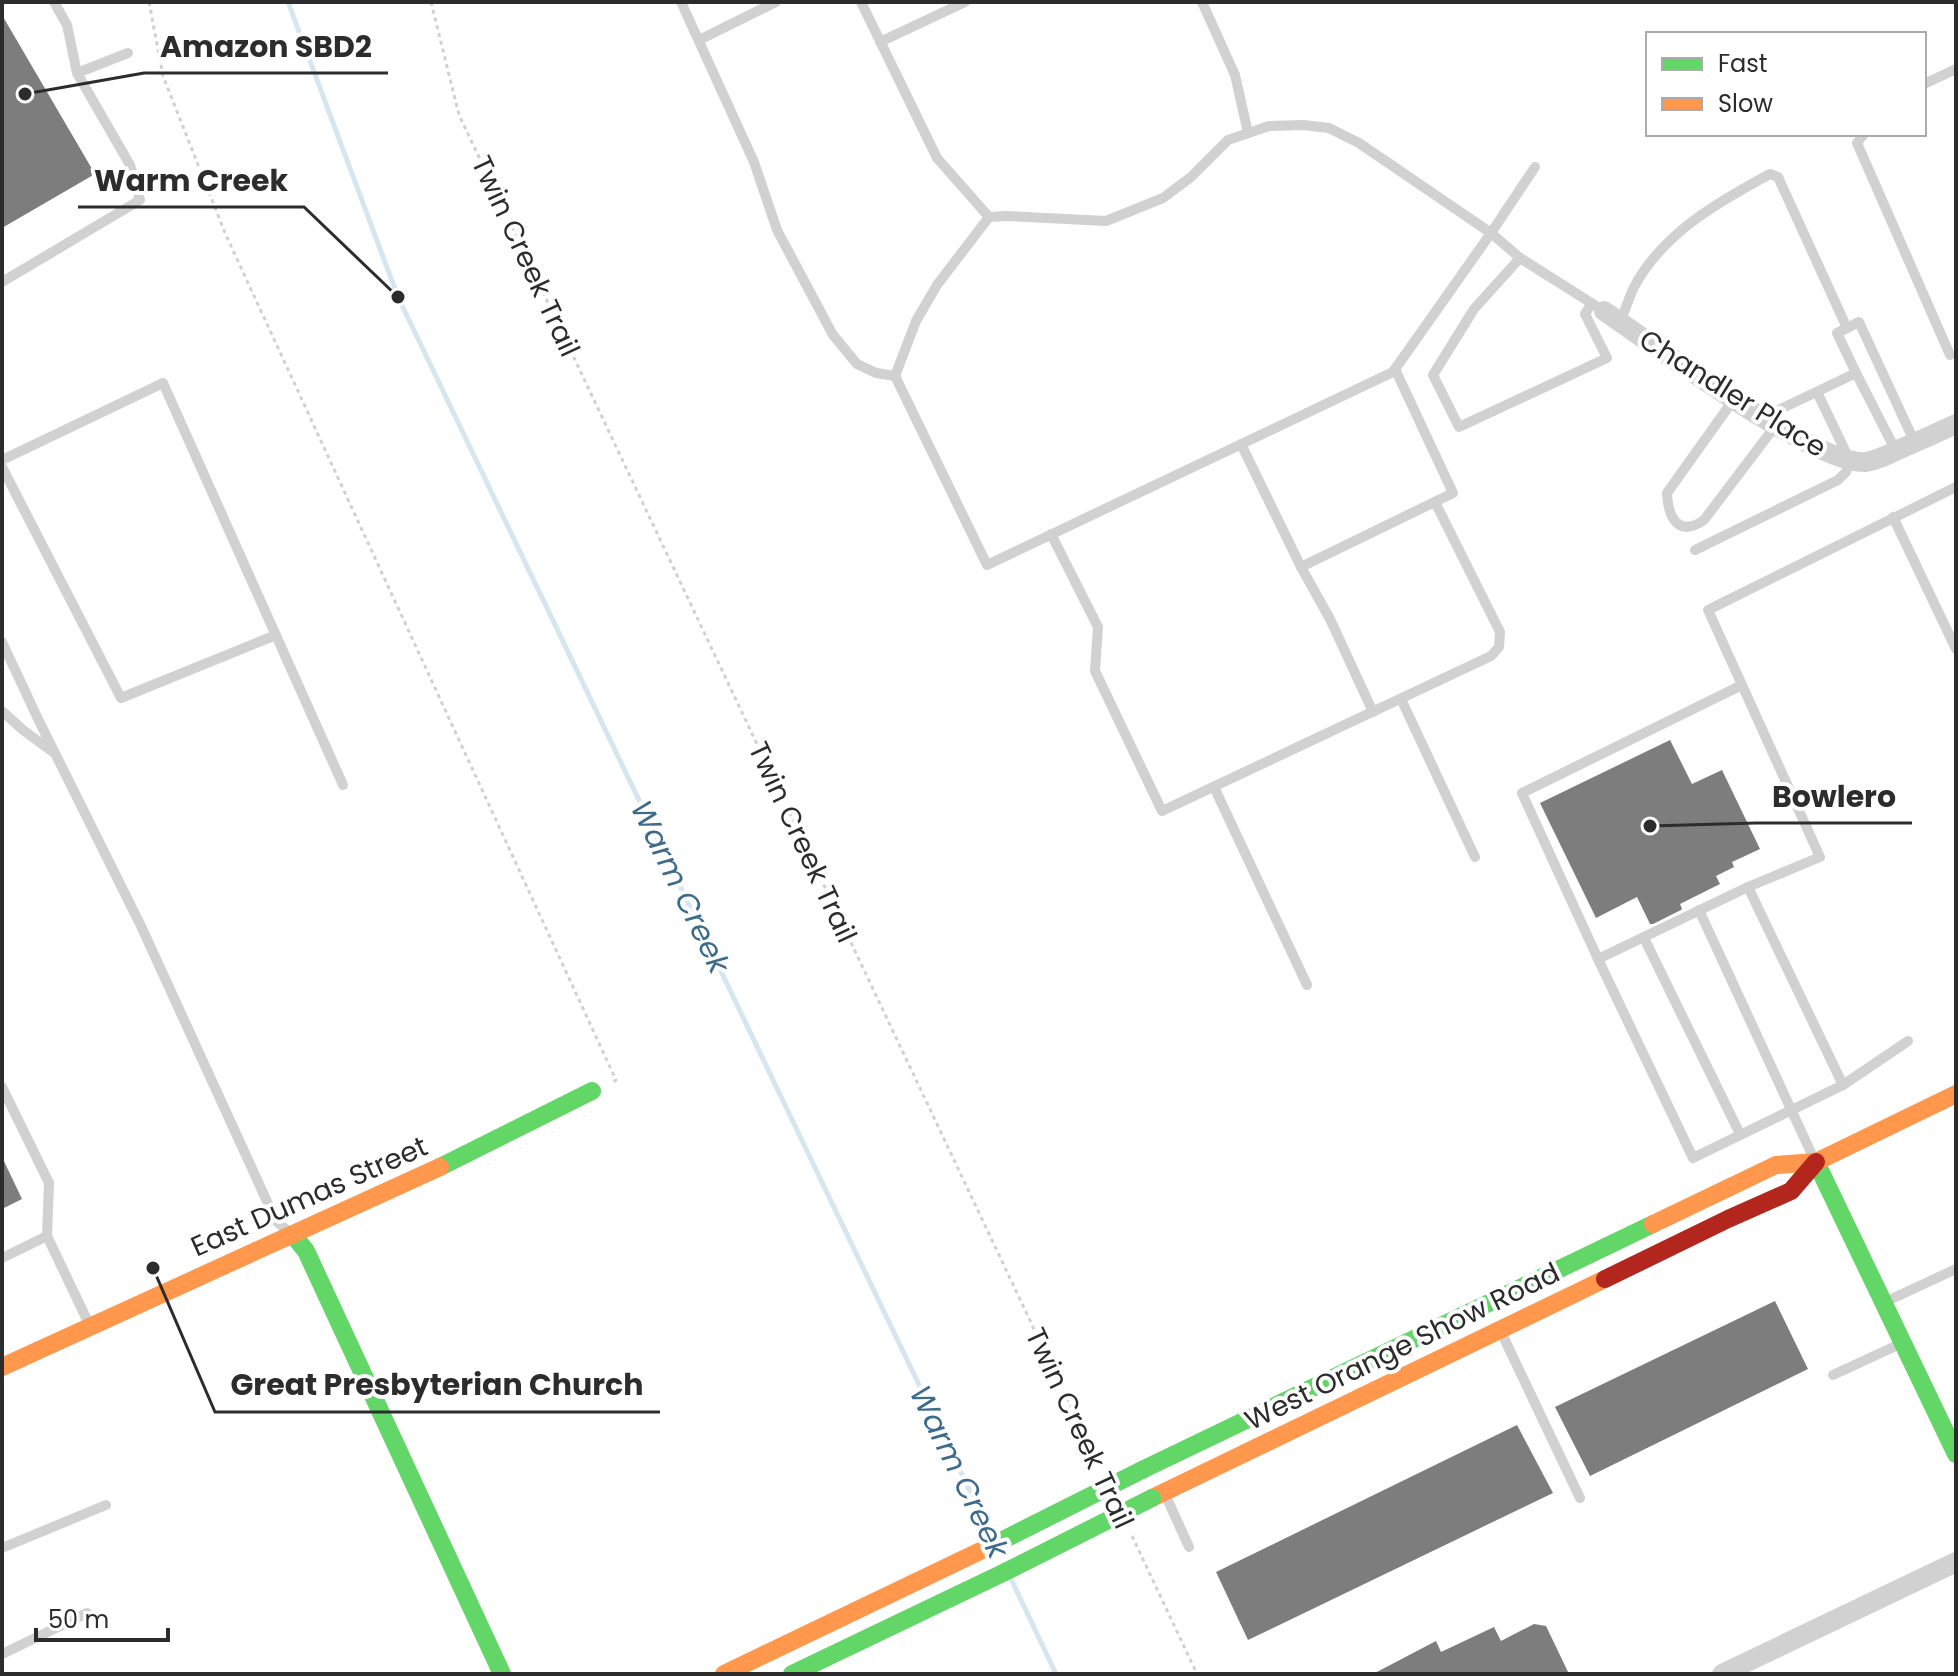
<svg xmlns="http://www.w3.org/2000/svg" width="1958" height="1676" font-family="Poppins,sans-serif">
	<style>
		.lines { fill: none; stroke-linecap: round; stroke-linejoin: round }
		.stream { stroke: #d6e6f0; stroke-width: 5 }
		.building { fill: #7d7d7d }
		.path { stroke: #d1d1d1; stroke-width: 3; stroke-dasharray: 4 4; stroke-linecap: butt }
		.lane { stroke: #d1d1d1; stroke-width: 10 }
		.street { stroke: #d1d1d1; stroke-width: 20 }
		.fast { stroke: #63d668; stroke-width: 18 }
		.slow { stroke: #ff974d; stroke-width: 18 }
		.jam { stroke: #b3261e; stroke-width: 18 }
		.fast-bridge { stroke: #63d668; stroke-width: 18 }
		.labels { text-anchor: middle; stroke-width: 8; stroke-linejoin: round; paint-order: stroke }
		.street-label { font-size: 28px; fill: #2c2c2c; stroke: #fff }
		.water-label { font-size: 30px; font-style: italic; fill: #3c6b8b; stroke: #fff }
		.leader { fill: none; stroke: #2c2c2c; stroke-width: 3 }
		.callout-dot { fill: #2c2c2c; stroke: #fff; stroke-width: 3 }
		.callout-label { font-size: 30px; text-anchor: middle; font-weight: bold; fill: #2c2c2c; stroke: #fff; stroke-width: 8; stroke-linejoin: round; paint-order: stroke }
	</style>
	<rect width="100%" height="100%" fill="#fff"/>
	<g class="lines">
		<g class="stream">
			<polyline points="288,2 398,297 991,1535"/>
			<polyline points="1012,1581 1056,1674"/>
		</g>
	</g>
	<g class="building">
		<polygon points="2,15 95,174 2,228"/>
		<polygon points="1670,740 1692,784 1722,770 1760,849 1732,862 1734,867 1716,876 1720,884 1680,904 1682,909 1681,910 1653,924 1650,924 1637,897 1596,918 1540,803"/>
		<polygon points="2,1157 22,1199 2,1209"/>
		<polygon points="1775,1301 1808,1369 1590,1476 1555,1407"/>
		<polygon points="1517,1425 1553,1493 1248,1640 1216,1572"/>
		<polygon points="1534,1624 1546,1626 1569,1674 1373,1674 1436,1641 1441,1652 1494,1627 1501,1641"/>
	</g>
	<g class="lines">
		<g class="path">
			<polyline points="149,2 163,76 225,233 616,1080 613,1082"/>
			<polyline points="431,2 459,115 1098,1464"/>
			<polyline points="1132,1536 1197,1674"/>
		</g>
		<g class="lane">
			<polyline points="681,2 754,162 777,230 833,335 857,364 876,373 895,376"/>
			<polyline points="861,2 937,158 989,217 1006,216 1106,221 1163,198 1191,177 1228,140 1269,126 1303,125 1329,128 1359,143 1491,233 1520,258"/>
			<polyline points="1202,2 1235,75 1248,133"/>
			<polyline points="699,40 776,2"/>
			<polyline points="880,42 965,2"/>
			<polyline points="77,73 128,53"/>
			<polyline points="1924,84 1956,69"/>
			<polyline points="1864,134 1857,143 1950,355"/>
			<polyline points="989,217 937,285 916,321 895,376 987,565 1393,372 1491,233 1535,167"/>
			<polyline points="2,282 140,200 130,165 77,73 67,25 54,2"/>
			<polyline points="1592,303 1585,314 1607,358 1459,427 1433,375 1474,309 1520,258 1604,311"/>
			<path d="M1620 322C1625 310 1629 298 1634 287 1663 233 1718 202 1770 174L1778 177 1847 328"/>
			<polyline points="1856,373 1837,333 1859,322 1915,443"/>
			<path d="M1734 399 1667 493C1668 517 1678 538 1704 520L1776 425"/>
			<polyline points="1764,417 1856,373 1896,451"/>
			<polyline points="1241,444 1301,567 1453,493 1395,369"/>
			<polyline points="2,460 163,383 343,785"/>
			<polyline points="2,467 121,698 276,635"/>
			<polyline points="1893,517 1956,649"/>
			<polyline points="1051,534 1098,627 1095,671 1162,811 1491,656 1499,647 1500,632 1435,502"/>
			<polyline points="1695,550 1838,480 1846,472 1850,461 1817,392"/>
			<polyline points="1301,567 1330,619 1373,712"/>
			<polyline points="2,642 39,721 141,926 276,1221 288,1231"/>
			<polyline points="1401,699 1475,857"/>
			<polyline points="2,711 23,730 53,752"/>
			<polyline points="1214,787 1307,985"/>
			<polyline points="1748,887 1843,1085"/>
			<polyline points="1699,910 1814,1159"/>
			<polyline points="1644,938 1740,1134"/>
			<polyline points="1598,959 1522,793 1742,685"/>
			<polyline points="1908,1041 1843,1085 1693,1158 1598,959 1748,887 1820,857 1708,610 1956,487"/>
			<polyline points="2,1087 49,1183 47,1236"/>
			<polyline points="2,1258 47,1236 89,1324"/>
			<polyline points="1885,1302 1956,1269"/>
			<polyline points="1502,1334 1580,1498"/>
			<polyline points="1833,1375 1900,1344"/>
			<polyline points="1165,1494 1189,1547"/>
			<polyline points="2,1548 106,1505"/>
			<polyline points="2,1654 87,1613"/>
		</g>
		<g class="street">
			<path d="M1604 311C1650 342 1818 467 1866 462 1878 460 1890 454 1900 449 1919 441 1937 433 1956 424"/>
			<polyline points="1722,1674 1956,1562"/>
		</g>
		<g class="fast">
			<polyline points="1816,1162 1956,1454"/>
			<polyline points="440,1167 592,1091"/>
			<polyline points="293,1235 306,1251 502,1674"/>
			<polyline points="1144,1469 1653,1224"/>
			<polyline points="792,1674 1005,1572"/>
		</g>
		<g class="slow">
			<polyline points="1653,1224 1776,1165 1816,1162 1956,1094"/>
			<polyline points="2,1367 440,1167"/>
			<polyline points="1152,1498 1605,1279"/>
			<polyline points="724,1674 997,1543"/>
		</g>
		<polyline class="jam" points="1605,1279 1728,1219 1791,1191 1816,1162"/>
		<g class="fast-bridge">
			<polyline points="997,1543 1144,1469"/>
			<polyline points="1005,1572 1152,1498"/>
		</g>
	</g>
	<g class="labels">
		<g class="street-label">
			<text transform="translate(526 256) rotate(65)" y="10">Twin Creek Trail</text>
			<text transform="translate(1733 393) rotate(32)" y="10">Chandler Place</text>
			<text transform="translate(803 842) rotate(65)" y="10">Twin Creek Trail</text>
			<text transform="translate(309 1196) rotate(-24)" y="10">East Dumas Street</text>
			<text transform="translate(1402 1346) rotate(-26)" y="10">West Orange Show Road</text>
			<text transform="translate(1080 1428) rotate(65)" y="10">Twin Creek Trail</text>
		</g>
		<g class="water-label">
			<text transform="translate(680 887) rotate(64)" y="10">Warm Creek</text>
			<text transform="translate(959 1472) rotate(64)" y="10">Warm Creek</text>
		</g>
	</g>
	<path class="leader" d="M25 94L144 73H388M398 297L304 207H78M1650 826L1756 823H1912M153 1268L215 1412H660"/>
	<g class="callout-dot">
		<circle cx="25" cy="94" r="8"/>
		<circle cx="398" cy="297" r="8"/>
		<circle cx="1650" cy="826" r="8"/>
		<circle cx="153" cy="1268" r="8"/>
	</g>
	<g class="callout-label">
		<text x="266" y="57">Amazon SBD2</text>
		<text x="191" y="191">Warm Creek</text>
		<text x="1834" y="807">Bowlero</text>
		<text x="437" y="1395">Great Presbyterian Church</text>
	</g>
	<rect width="1958" height="1676" fill="none" stroke="#2c2c2c" stroke-width="8"/>
	<rect x="1646" y="32" width="280" height="104" fill="#ffffff" stroke="#ababab" stroke-width="2"/>
	<rect x="1662" y="58" width="40" height="12" fill="#63d668" stroke="#ababab" stroke-width="2"/>
	<text x="1718" y="72" font-size="24" fill="#2c2c2c">Fast</text>
	<rect x="1662" y="98" width="40" height="12" fill="#ff974d" stroke="#ababab" stroke-width="2"/>
	<text x="1718" y="112" font-size="24" fill="#2c2c2c">Slow</text>
	<path d="M36 1628v12h132v-12" fill="none" stroke="#2c2c2c" stroke-width="4"/>
	<text x="48" y="1628" font-size="24" fill="#2c2c2c" stroke="#ffffff" stroke-width="6" paint-order="stroke">50 m</text>
</svg>
